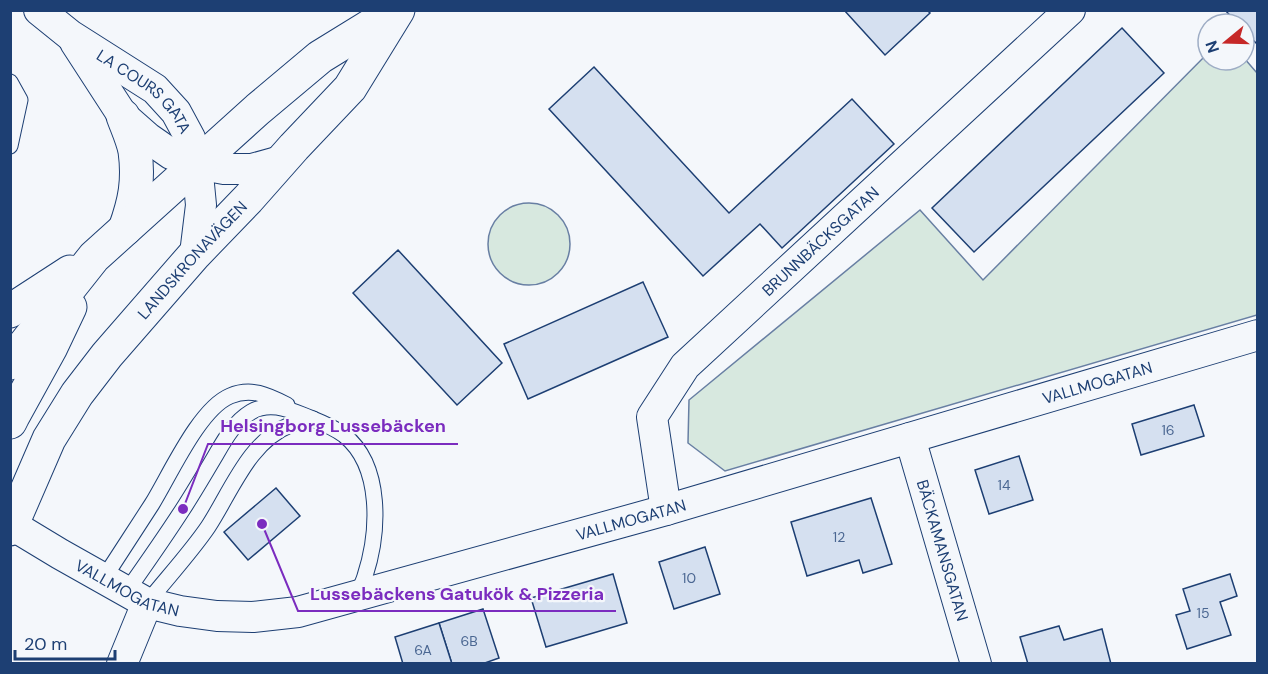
<svg xmlns="http://www.w3.org/2000/svg" width="1268" height="674" font-family="'DM Sans',sans-serif">
	<style>
		.green { fill: #d7e8df; stroke: #687fa3; stroke-width: 1.5 }
		.building { fill: #d5e0f0; stroke: #1d3f73; stroke-width: 1.5 }
		.lines { fill: none; stroke-linecap: round; stroke-linejoin: round }
		.lane-casing { stroke: #1d3f73; stroke-width: 17 }
		.street-casing { stroke: #1d3f73; stroke-width: 32 }
		.secondary-casing { stroke: #1d3f73; stroke-width: 35 }
		.lane { stroke: #f4f7fb; stroke-width: 15 }
		.street { stroke: #f4f7fb; stroke-width: 30 }
		.secondary { stroke: #f4f7fb; stroke-width: 33 }
		.labels { text-anchor: middle; stroke-width: 4.5; stroke-linejoin: round; paint-order: stroke }
		.number-label { font-size: 14px; fill: #4b6792 }
		.street-label { font-size: 16px; fill: #1d3f73; stroke: #f4f7fb }
		.leader { fill: none; stroke: #7b2cbf; stroke-width: 2 }
		.callout-dot { fill: #7b2cbf; stroke: #f4f7fb; stroke-width: 2 }
		.callout-label { font-size: 18px; text-anchor: middle; font-weight: bold; fill: #7b2cbf; stroke: #f4f7fb; stroke-width: 4.5; stroke-linejoin: round; paint-order: stroke }
	</style>
	<rect width="100%" height="100%" fill="#f4f7fb"/>
	<g class="green">
		<polygon points="1208,53 1208,60 1244,60 1244,58 1257,73 1257,315 725,471 688,443 689,400 920,210 983,280"/>
		<circle cx="529" cy="244" r="41"/>
	</g>
	<g class="building">
		<polygon points="844,10 927,10 930,13 885,55"/>
		<polygon points="1225,10 1258,10 1258,45 1244,31 1244,24 1238,24"/>
		<polygon points="1122,28 1164,73 974,252 932,208"/>
		<polygon points="594,67 729,213 852,99 894,144 782,248 760,224 703,276 549,109"/>
		<polygon points="398,250 502,363 457,405 353,293"/>
		<polygon points="643,282 668,337 528,399 504,344"/>
		<polygon points="1194,405 1204,436 1141,455 1132,424"/>
		<polygon points="1019,456 1033,500 989,514 975,470"/>
		<polygon points="276,488 300,516 248,560 224,532"/>
		<polygon points="871,498 892,564 863,573 859,560 807,576 791,522"/>
		<polygon points="705,547 720,594 674,609 659,562"/>
		<polygon points="613,574 627,623 546,647 531,598"/>
		<polygon points="1230,574 1237,596 1220,602 1231,635 1187,649 1176,615 1190,611 1183,589"/>
		<polygon points="483,609 499,658 482,664 452,664 439,623"/>
		<polygon points="439,623 452,664 403,664 395,637"/>
		<polygon points="1059,626 1064,640 1102,629 1111,664 1028,664 1020,637"/>
	</g>
	<g class="lines">
		<g class="lane-casing">
			<g id="lane">
				<polyline points="10,82 20,100 10,146"/>
				<path d="M104 578C120 553 136 529 152 504 170 475 199 409 230 396 251 387 267 395 287 405"/>
				<path d="M127 591C146 564 165 537 183 509 194 492 204 475 214 458 224 441 233 423 251 412 268 402 286 408 303 415 317 421 332 426 344 435 383 466 379 533 365 576 363 583 359 590 356 597"/>
				<path d="M147 603C167 578 191 552 208 527 231 492 249 441 290 425 297 422 306 421 313 419"/>
			</g>
		</g>
		<g class="street-casing">
			<g id="street">
				<path id="s1" d="M39 10 70 35 155 89 176 112 190 138 197 164 201 205 195 254"/>
				<polyline points="75,42 123,116 148,138 171,154 197,164 224,169 252,169 281,161"/>
				<path id="s2" d="M910 438 976 664"/>
				<path id="s3" d="M666 510 652 417 685 366 1070 10"/>
				<path id="s4" d="M12 525 60 554 147 603 180 611 217 616 253 617 298 612 666 510 1258 335"/>
				<polyline points="122,664 147,603"/>
			</g>
		</g>
		<g class="secondary-casing">
			<g id="secondary">
				<path d="M123 116C127 127 133 140 135 151 139 181 135 201 125 229"/>
				<polyline points="10,311 70,272"/>
				<polyline points="10,363 94,257 258,109 320,57 393,12"/>
				<polyline points="10,422 13,416 51,347 70,307"/>
				<path id="s5" d="M10 529 49 439 77 394 107 355 195 254 248 199 294 147 350 88 398 10"/>
			</g>
		</g>
		<use href="#lane" class="lane"/>
		<use href="#street" class="street"/>
		<use href="#secondary" class="secondary"/>
	</g>
	<g class="labels">
		<g class="number-label">
			<text x="1168" y="435">16</text>
			<text x="1004" y="490">14</text>
			<text x="839" y="542">12</text>
			<text x="689" y="583">10</text>
			<text x="1203" y="618">15</text>
			<text x="469" y="646">6B</text>
			<text x="423" y="655">6A</text>
		</g>
		<g class="street-label">
			<text dy="6" stroke="none"><textPath href="#s1" startOffset="134">LA COURS GATA</textPath></text>
			<text dy="6" stroke="none"><textPath href="#s3" startOffset="339">BRUNNBÄCKSGATAN</textPath></text>
			<text dy="6" stroke="none"><textPath href="#s5" startOffset="328">LANDSKRONAVÄGEN</textPath></text>
			<text dy="6" stroke="none"><textPath href="#s4" startOffset="1140">VALLMOGATAN</textPath></text>
			<text dy="6" stroke="none"><textPath href="#s4" startOffset="654">VALLMOGATAN</textPath></text>
			<text dy="6" stroke="none"><textPath href="#s2" startOffset="117">BÄCKAMANSGATAN</textPath></text>
			<text dy="6" stroke="none"><textPath href="#s4" startOffset="132">VALLMOGATAN</textPath></text>
		</g>
	</g>
	<path class="leader" d="M183 509L208 444H458M262 524L298 611H616"/>
	<g class="callout-dot">
		<circle cx="183" cy="509" r="6"/>
		<circle cx="262" cy="524" r="6"/>
	</g>
	<g class="callout-label">
		<text x="333" y="432">Helsingborg Lussebäcken</text>
		<text x="457" y="600">Lussebäckens Gatukök &amp; Pizzeria</text>
	</g>
	<rect width="1268" height="674" fill="none" stroke="#1d3f73" stroke-width="24"/>
	<g transform="translate(1226 42) rotate(251)"><circle r="28" fill="#f4f7fb" stroke="#9eadc5" stroke-width="1.5"/>
	<path d="M0-4.5L10 22L0 15L-10 22Z" fill="#c62828"/>
	<text y="-9" font-size="16" font-weight="bold" text-anchor="middle" fill="#1d3f73">N</text>
	</g>
	<path d="M15 650v9h100v-9" fill="none" stroke="#1d3f73" stroke-width="3"/>
	<text x="24" y="650" font-size="18" fill="#1d3f73" stroke="#f4f7fb" stroke-width="4.5" paint-order="stroke">20 m</text>
</svg>
